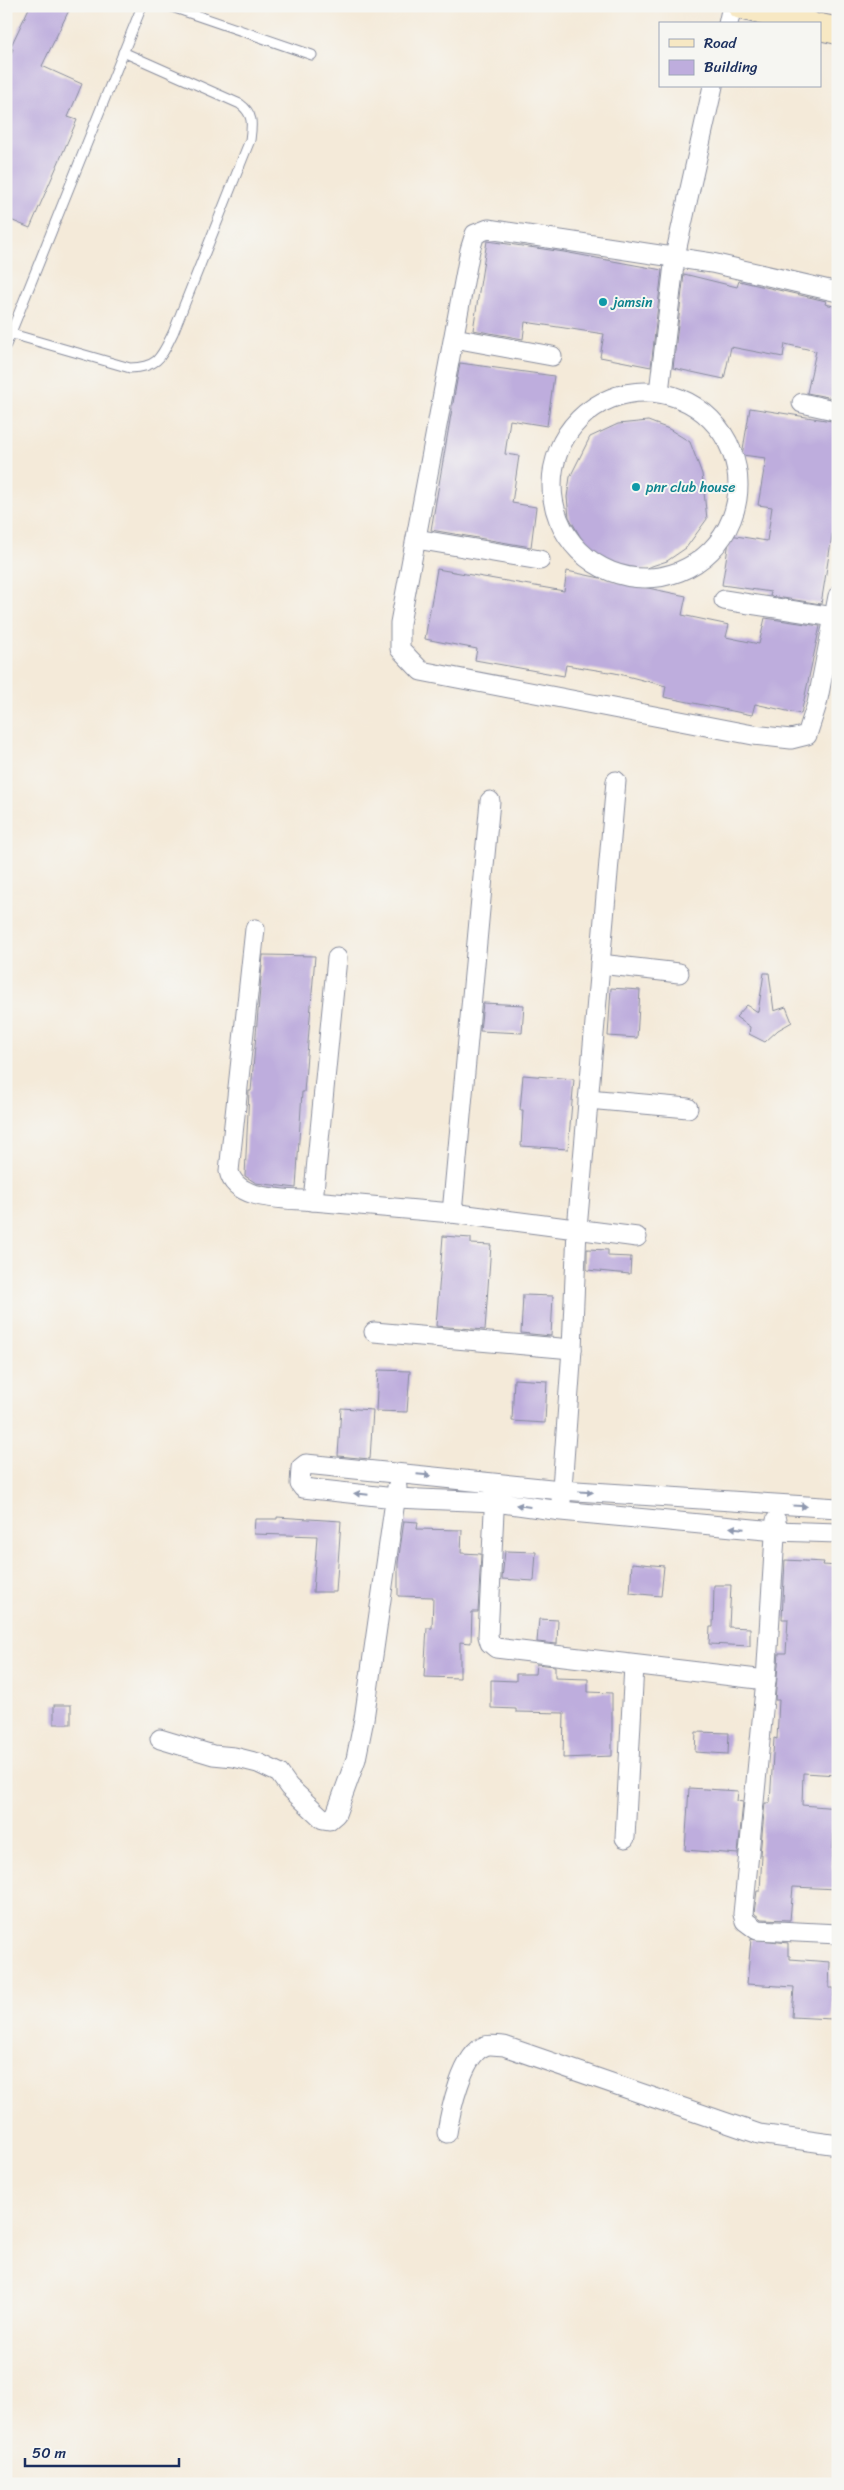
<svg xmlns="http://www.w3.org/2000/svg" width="844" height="2490" font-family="Sriracha,sans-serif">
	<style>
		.building { fill: #beaddd }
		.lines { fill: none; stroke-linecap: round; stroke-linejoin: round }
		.lane-casing { stroke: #888c9c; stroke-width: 11 }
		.street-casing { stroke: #888c9c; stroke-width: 21 }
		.secondary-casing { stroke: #888c9c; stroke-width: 28 }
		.lane { stroke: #fff; stroke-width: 9 }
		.street { stroke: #fff; stroke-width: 19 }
		.secondary { stroke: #f7e8c3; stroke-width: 26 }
		.oneway { fill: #8d97ae }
		.culture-dot { fill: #0f9aa8; stroke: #f6f6f2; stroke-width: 2 }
		.labels { text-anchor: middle; stroke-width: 4; stroke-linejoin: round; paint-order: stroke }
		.culture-label { font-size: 14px; fill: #0d838f; stroke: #f6f6f2; text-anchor: start }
	</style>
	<rect width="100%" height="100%" fill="#f6f6f2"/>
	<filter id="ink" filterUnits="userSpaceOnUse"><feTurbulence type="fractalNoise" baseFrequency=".02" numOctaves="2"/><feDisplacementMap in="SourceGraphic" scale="10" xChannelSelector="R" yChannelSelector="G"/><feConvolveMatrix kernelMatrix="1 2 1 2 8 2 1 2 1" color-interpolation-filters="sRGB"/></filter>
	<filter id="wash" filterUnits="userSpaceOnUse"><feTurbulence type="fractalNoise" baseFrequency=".0096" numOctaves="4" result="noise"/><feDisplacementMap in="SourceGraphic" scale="20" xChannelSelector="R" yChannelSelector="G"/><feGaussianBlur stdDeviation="1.12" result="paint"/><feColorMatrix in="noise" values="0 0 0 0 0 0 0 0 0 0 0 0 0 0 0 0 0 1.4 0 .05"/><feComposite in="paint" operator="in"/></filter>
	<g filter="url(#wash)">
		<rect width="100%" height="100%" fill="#f4ead9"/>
		<g id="blocks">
			<g class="building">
				<polygon points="30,6 71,6 42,66 82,84 68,117 77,120 30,228 6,218 6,65 13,49 10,48"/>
				<polygon points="487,241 564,252 662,270 651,367 600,357 604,334 525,322 523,339 473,330"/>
				<polygon points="684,274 737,287 739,281 826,301 825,304 838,307 838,399 807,393 816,351 785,344 783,357 731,347 724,379 673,368"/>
				<polygon points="460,363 554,376 547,426 510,420 505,454 519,456 512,503 536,507 531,547 431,530"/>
				<polygon points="750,408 838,422 838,499 821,604 770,596 771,592 722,585 730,535 767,541 772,507 758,505 766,458 742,455"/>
				<polygon points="648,421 669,429 690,442 702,474 707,519 686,548 667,561 625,575 585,545 569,517 567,497 570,477 590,437 618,424"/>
				<polygon points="437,569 564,591 567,571 686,596 682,615 729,625 726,637 759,644 765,618 820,626 801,714 755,704 752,715 664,697 666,686 615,673 566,665 564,676 475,660 477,649 425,639"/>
				<polygon points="263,955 315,956 304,1092 302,1092 296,1188 256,1183 245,1176 249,1091 251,1091"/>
				<polygon points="764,973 769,973 774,1011 786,1007 792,1022 778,1030 765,1042 749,1034 750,1027 736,1017 747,1005 758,1012"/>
				<polygon points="611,988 640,990 637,1038 608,1036"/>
				<polygon points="483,1003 524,1005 522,1033 480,1031"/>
				<polygon points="523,1075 574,1079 568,1149 521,1146 523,1110 520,1110"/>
				<polygon points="443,1236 471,1238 471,1244 491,1245 485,1330 436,1326"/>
				<polygon points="587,1249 608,1250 608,1256 631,1257 630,1274 587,1270"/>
				<polygon points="523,1295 553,1296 551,1336 521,1333"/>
				<polygon points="378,1370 410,1371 407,1412 376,1411"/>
				<polygon points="514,1379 547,1381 545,1423 512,1421"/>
				<polygon points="341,1408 373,1410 370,1459 338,1456"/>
				<polygon points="277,1517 341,1521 336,1592 313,1592 317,1536 254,1534 255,1519 277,1519"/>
				<polygon points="404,1521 418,1522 417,1529 462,1530 461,1553 481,1554 478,1612 472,1612 471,1643 460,1642 460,1678 424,1677 427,1628 432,1628 433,1597 398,1596 398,1563"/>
				<polygon points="505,1551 536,1552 534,1581 502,1579"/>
				<polygon points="785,1560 824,1562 823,1565 838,1566 838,1775 803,1773 802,1805 838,1808 838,1827 834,1827 832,1868 838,1868 838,1889 793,1887 790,1920 761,1919 754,1913 757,1891 760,1891 762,1855 760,1855 765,1803 770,1803 774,1738 777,1739 779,1700 775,1700 779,1653 786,1653 788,1619 782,1619"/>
				<polygon points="632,1563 664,1566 661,1596 630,1593"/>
				<polygon points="714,1585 731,1585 729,1627 750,1628 750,1646 709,1644 710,1627 713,1627"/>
				<polygon points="539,1619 558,1620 557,1644 537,1642"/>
				<polygon points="536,1664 555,1666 555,1678 588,1679 588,1692 612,1693 612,1756 563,1758 564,1713 516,1712 516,1709 491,1708 491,1680 516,1681 516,1674 535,1674"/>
				<rect x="54" y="1705" width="17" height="19"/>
				<polygon points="696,1732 729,1733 728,1754 695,1752"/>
				<polygon points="689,1788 738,1791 737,1801 743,1802 738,1854 685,1850"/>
				<polygon points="751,1939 788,1943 788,1956 790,1956 790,1959 830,1962 829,1988 834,1988 832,2019 792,2017 794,1987 747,1984"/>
			</g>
		</g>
	</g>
	<g filter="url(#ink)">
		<use href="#blocks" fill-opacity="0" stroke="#888c9c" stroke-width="1"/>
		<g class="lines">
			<g class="lane-casing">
				<g id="lane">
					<polyline points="169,6 312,55"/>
					<path d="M12 334 130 368C159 367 161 357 173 333L250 140C252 125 254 114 240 104L123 52"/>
					<polyline points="6,345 142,6"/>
				</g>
			</g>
			<g class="street-casing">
				<g id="street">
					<polyline points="728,24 732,6"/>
					<polyline points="838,292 712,263 488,229 475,234 470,250 400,623 400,649 421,671 753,735 791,739 807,735 817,704 838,596"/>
					<polyline points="454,338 552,356"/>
					<polyline points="659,392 675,256 713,86"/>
					<circle cx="645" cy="485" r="93"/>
					<polyline points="802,403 838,411"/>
					<polyline points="416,539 540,560"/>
					<polyline points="724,600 834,617"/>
					<path d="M255 929 229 1171C235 1202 288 1198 313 1201L337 958"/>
					<polyline points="600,964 679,973"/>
					<polyline points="588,1099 688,1108"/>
					<polyline points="313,1201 452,1213 637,1237"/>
					<polyline points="452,1213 490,801"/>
					<polyline points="374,1332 572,1349"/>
					<polyline points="495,1491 488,1636 490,1643 496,1648 766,1680"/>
					<polyline points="561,1502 572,1349 577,1229 616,781"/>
					<polyline points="838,1508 561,1490 306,1464 301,1468 300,1484 303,1488 395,1498 495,1502 561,1511 775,1531 838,1533"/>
					<polyline points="776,1520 766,1680 743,1914 745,1921 757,1930 838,1934"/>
					<polyline points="160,1739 213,1755 234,1757 258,1763 279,1773 289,1787 323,1819 329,1820 336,1814 356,1759 364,1719 397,1487"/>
					<polyline points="625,1838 634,1665"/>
					<path d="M447 2133C450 2113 462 2054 485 2046 490 2044 498 2046 504 2046L759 2134 838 2145"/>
				</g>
			</g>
			<g class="secondary-casing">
				<g id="secondary">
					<polyline points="741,6 809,24"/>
					<polyline points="820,27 838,31"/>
				</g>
			</g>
			<use href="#lane" class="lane"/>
			<use href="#street" class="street"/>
			<use href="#secondary" class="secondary"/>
		</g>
		<defs><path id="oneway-solid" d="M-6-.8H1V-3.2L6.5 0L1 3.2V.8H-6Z" transform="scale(1.25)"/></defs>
		<g class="oneway">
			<use href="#oneway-solid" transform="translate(424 1475) rotate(5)"/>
			<use href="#oneway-solid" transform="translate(586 1492) rotate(4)"/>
			<use href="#oneway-solid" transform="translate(361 1494) rotate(-174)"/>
			<use href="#oneway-solid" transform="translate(523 1506) rotate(-172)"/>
			<use href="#oneway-solid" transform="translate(800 1506) rotate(3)"/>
			<use href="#oneway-solid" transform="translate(737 1528) rotate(-175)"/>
		</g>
	</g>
	<g class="culture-dot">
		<circle cx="603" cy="302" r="5"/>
		<circle cx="636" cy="487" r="5"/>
	</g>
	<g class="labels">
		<g class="culture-label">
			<text x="613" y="307">jamsin</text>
			<text x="646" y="492">pnr club house</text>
		</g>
	</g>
	<rect width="844" height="2490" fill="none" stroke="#f6f6f2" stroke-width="25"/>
	<rect x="659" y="22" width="162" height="65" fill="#f6f6f2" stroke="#9ea6b7"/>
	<rect x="669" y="39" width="25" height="8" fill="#f7e8c3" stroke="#9ea6b7"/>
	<text x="704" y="48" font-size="15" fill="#1b2f5e">Road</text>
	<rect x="669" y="60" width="25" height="15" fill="#beaddd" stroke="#9ea6b7"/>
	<text x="704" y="72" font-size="15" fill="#1b2f5e">Building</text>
	<path d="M25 2458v8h154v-8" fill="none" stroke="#1b2f5e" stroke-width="2.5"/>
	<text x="32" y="2458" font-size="15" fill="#1b2f5e" stroke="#f6f6f2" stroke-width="4" paint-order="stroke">50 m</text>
</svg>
